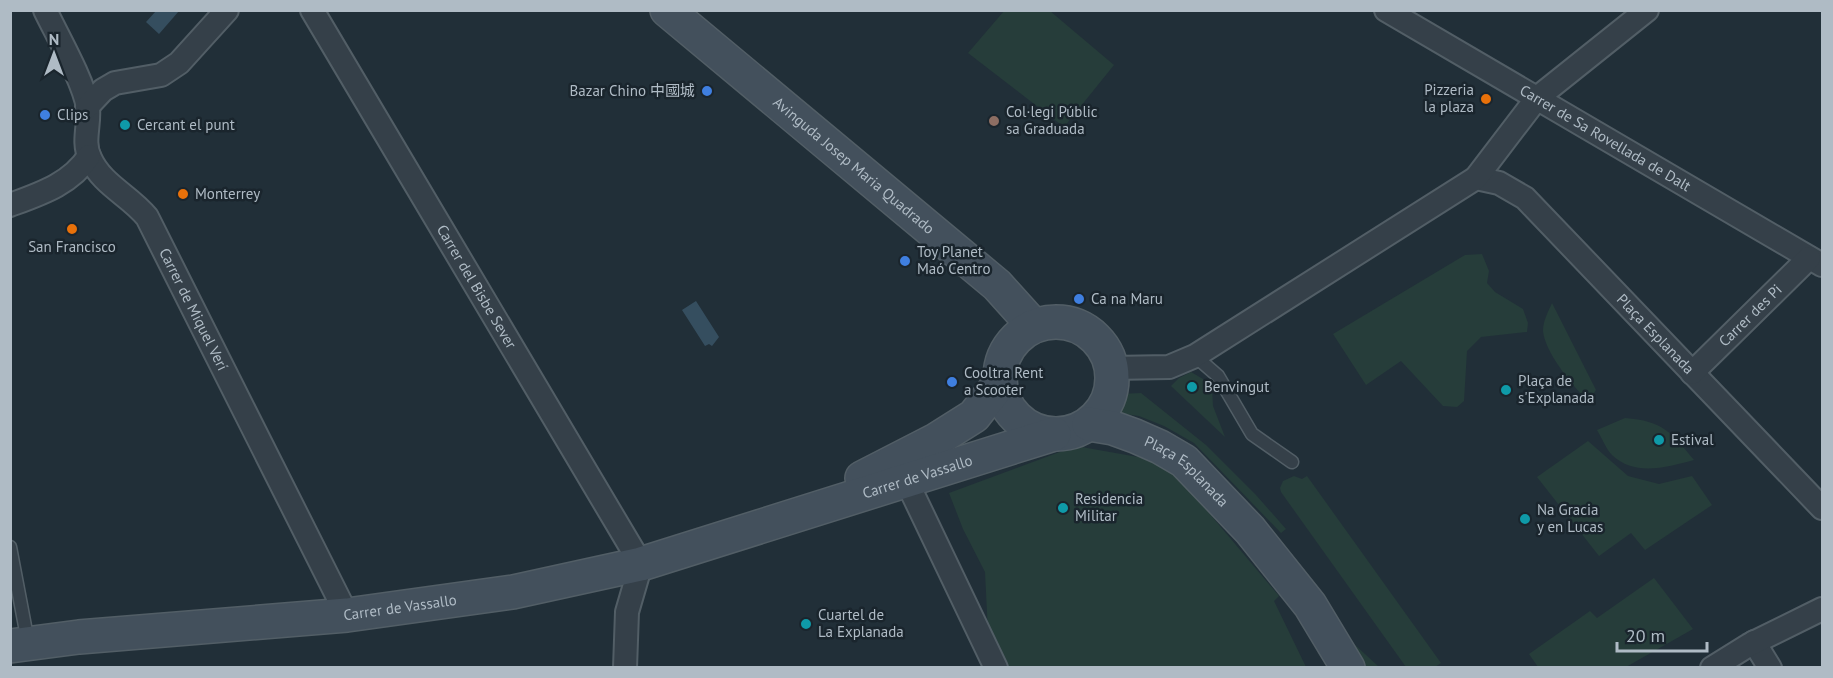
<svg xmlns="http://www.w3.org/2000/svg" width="1833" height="678" font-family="'PT Sans','Noto Sans SC',sans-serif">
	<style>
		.green { fill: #263d3a }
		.water { fill: #354e5f }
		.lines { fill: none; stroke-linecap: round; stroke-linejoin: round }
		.lane-casing { stroke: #525e66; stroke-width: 15 }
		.street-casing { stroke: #525e66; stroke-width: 26 }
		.secondary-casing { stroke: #525e66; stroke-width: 36 }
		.lane { stroke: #354049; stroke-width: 12 }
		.street { stroke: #354049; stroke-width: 22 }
		.secondary { stroke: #43505c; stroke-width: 33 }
		.shop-dot { fill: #3f7fe0; stroke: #1a252d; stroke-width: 2 }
		.food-dot { fill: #e8710a; stroke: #1a252d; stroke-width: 2 }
		.education-dot { fill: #8d6e63; stroke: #1a252d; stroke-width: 2 }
		.culture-dot { fill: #0f9aa8; stroke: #1a252d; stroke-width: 2 }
		.labels { text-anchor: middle; stroke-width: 5; stroke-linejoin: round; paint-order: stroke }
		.poi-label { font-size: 15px; fill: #afbbc5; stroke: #1a252d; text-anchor: start }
		.street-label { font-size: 15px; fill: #afbbc5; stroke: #1a252d }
	</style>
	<rect width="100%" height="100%" fill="#212f38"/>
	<g class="green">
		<polygon points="1004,11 1050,11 1114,65 1064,127 968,53"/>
		<polygon points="1482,254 1489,271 1487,283 1495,292 1523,309 1528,323 1527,332 1481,337 1467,351 1464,401 1457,407 1443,406 1401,361 1366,385 1333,334 1465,255"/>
		<path d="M1552 303 1596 390 1592 396 1584 397C1570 382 1545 352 1543 331 1543 321 1548 312 1552 303Z"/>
		<polygon points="1191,372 1203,379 1212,388 1213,406 1225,437 1171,386 1179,378"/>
		<polygon points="1141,393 1206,445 1256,495 1286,529 1281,533 1194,443 1164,426 1139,416 1111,412 1121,394"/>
		<path d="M1625 418C1663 421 1671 432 1694 460 1667 467 1635 477 1612 455 1606 449 1602 438 1597 430Z"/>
		<polygon points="1588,441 1628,476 1659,484 1692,476 1712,505 1645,550 1631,533 1599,556 1537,477"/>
		<polygon points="1076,446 1166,462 1279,596 1274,601 1306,667 1005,667 988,632 985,572 963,529 949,493"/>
		<polygon points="1294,476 1302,479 1307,476 1441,663 1435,667 1406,667 1281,492 1280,488 1283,481"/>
		<polygon points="1654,578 1693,629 1626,667 1538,667 1529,654 1590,611 1597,618"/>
		<polygon points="1341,632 1379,667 1364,667"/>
	</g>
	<g class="water">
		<polygon points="156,11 179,11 159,34 146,22"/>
		<polygon points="696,301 719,337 712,346 709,344 705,346 682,310"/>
	</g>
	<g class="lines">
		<g class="lane-casing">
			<g id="lane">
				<polyline points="1195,356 1218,376 1252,434 1292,462"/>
				<polyline points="10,547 28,642"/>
			</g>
		</g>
		<g class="street-casing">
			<g id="street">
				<path id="s1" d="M45 10C57 35 84 82 88 108 90 124 82 142 90 158 102 185 129 195 147 217L347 615"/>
				<path id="s2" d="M312 10 641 564 627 612 625 668"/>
				<path id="s3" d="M1386 10 1822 265"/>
				<polyline points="87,107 103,90 115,83 161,75 179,63 227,10"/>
				<path id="s4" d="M1476 178 1499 183 1525 198 1822 508"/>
				<path d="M10 205C40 194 71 184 89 156"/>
				<polyline points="1111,368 1169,367 1195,356 1476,178 1537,98 1647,10"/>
				<path id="s5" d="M1692 373 1809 258"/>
				<polyline points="906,480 996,668"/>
				<polyline points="1754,642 1770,668"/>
				<polyline points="1712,668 1749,645 1822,609"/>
			</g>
		</g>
		<g class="secondary-casing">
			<g id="secondary">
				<path id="s6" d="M667 10 997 285 1034 326"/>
				<circle cx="1056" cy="378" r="56"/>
				<path id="s7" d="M1089 424 1113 428 1135 436 1160 447 1184 461 1250 530 1310 605 1348 668"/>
				<polyline points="862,478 936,440 974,416 1000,383"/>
				<path id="s8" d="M10 646 79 637 347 615 513 592 641 564 1054 434"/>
			</g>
		</g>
		<use href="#lane" class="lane"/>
		<use href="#street" class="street"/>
		<use href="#secondary" class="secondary"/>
	</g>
	<g class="shop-dot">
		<circle cx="707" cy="91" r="6"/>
		<circle cx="45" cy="115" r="6"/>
		<circle cx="905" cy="261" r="6"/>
		<circle cx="1079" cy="299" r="6"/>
		<circle cx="952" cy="382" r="6"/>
	</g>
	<g class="food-dot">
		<circle cx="1486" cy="99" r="6"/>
		<circle cx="183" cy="194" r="6"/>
		<circle cx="72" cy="229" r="6"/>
	</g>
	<circle class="education-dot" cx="994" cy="121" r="6"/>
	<g class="culture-dot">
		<circle cx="125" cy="125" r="6"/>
		<circle cx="1192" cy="387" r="6"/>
		<circle cx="1506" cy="390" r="6"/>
		<circle cx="1659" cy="440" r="6"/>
		<circle cx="1063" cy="508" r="6"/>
		<circle cx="1525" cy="519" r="6"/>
		<circle cx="806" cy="624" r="6"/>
	</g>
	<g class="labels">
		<g class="poi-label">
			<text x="1474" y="95" text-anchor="end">Pizzeria<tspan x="1474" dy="17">la plaza</tspan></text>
			<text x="695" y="96" text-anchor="end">Bazar Chino 中國城</text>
			<text x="1006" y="117">Col·legi Públic<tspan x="1006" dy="17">sa Graduada</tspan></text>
			<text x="57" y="120">Clips</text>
			<text x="137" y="130">Cercant el punt</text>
			<text x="195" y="199">Monterrey</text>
			<text x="72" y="252" text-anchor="middle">San Francisco</text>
			<text x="917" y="257">Toy Planet<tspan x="917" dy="17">Maó Centro</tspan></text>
			<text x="1091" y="304">Ca na Maru</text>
			<text x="964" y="378">Cooltra Rent<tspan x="964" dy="17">a Scooter</tspan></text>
			<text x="1518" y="386">Plaça de<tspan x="1518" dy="17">s'Explanada</tspan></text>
			<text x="1204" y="392">Benvingut</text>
			<text x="1671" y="445">Estival</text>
			<text x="1075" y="504">Residencia<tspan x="1075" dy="17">Militar</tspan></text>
			<text x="1537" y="515">Na Gracia<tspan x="1537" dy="17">y en Lucas</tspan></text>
			<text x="818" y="620">Cuartel de<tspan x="818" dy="17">La Explanada</tspan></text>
		</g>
		<g class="street-label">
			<text dy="5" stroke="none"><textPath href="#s3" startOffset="254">Carrer de Sa Rovellada de Dalt</textPath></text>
			<text dy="5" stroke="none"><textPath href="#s6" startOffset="243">Avinguda Josep Maria Quadrado</textPath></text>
			<text dy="5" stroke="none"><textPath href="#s2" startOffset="322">Carrer del Bisbe Sever</textPath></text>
			<text dy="5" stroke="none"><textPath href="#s1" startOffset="344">Carrer de Miquel Verí</textPath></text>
			<text dy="5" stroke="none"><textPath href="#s5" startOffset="82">Carrer des Pi</textPath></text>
			<text dy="5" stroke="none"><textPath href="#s4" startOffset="242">Plaça Esplanada</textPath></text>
			<text dy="5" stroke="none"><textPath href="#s7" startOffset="111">Plaça Esplanada</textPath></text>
			<text dy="5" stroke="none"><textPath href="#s8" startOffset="927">Carrer de Vassallo</textPath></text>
			<text dy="5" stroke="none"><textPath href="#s8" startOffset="392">Carrer de Vassallo</textPath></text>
		</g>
	</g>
	<rect width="1833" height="678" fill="none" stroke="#afbbc5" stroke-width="24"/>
	<g transform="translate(54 54)" stroke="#1a252d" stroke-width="4.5" paint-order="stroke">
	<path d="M0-4.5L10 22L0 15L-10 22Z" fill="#afbbc5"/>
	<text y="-9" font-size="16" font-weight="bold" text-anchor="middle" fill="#afbbc5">N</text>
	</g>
	<path d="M1617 642v9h90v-9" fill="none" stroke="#afbbc5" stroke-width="3"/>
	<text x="1626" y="642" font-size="18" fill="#afbbc5" stroke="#1a252d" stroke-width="4.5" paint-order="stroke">20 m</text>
</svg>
